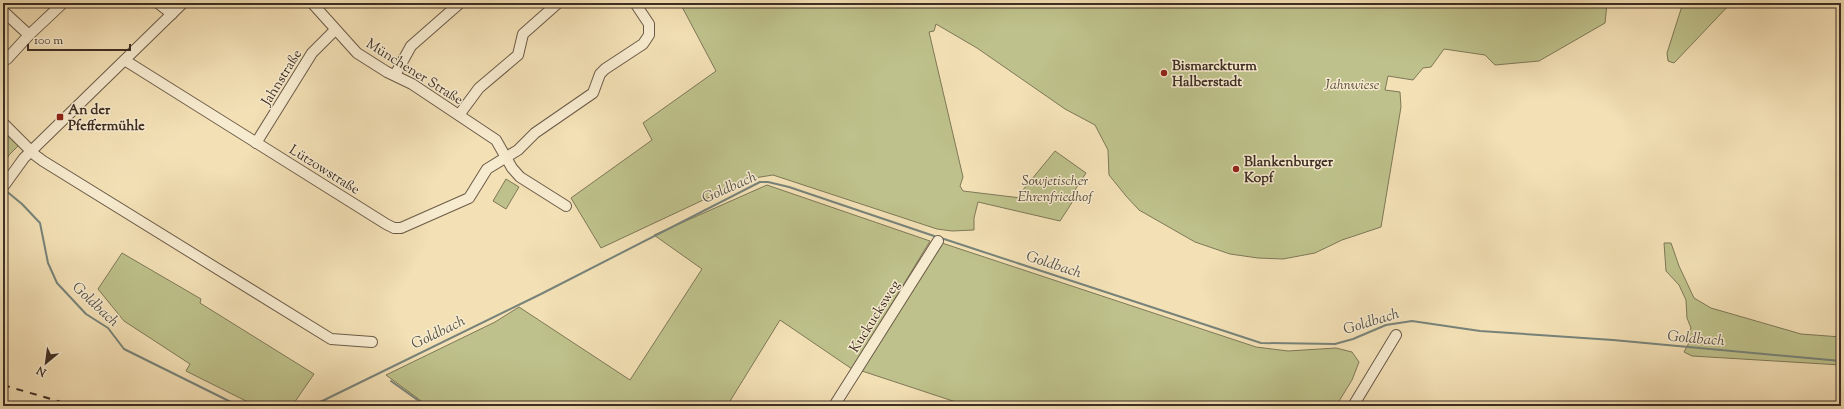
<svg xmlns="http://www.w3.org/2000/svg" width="1844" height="409" font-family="'Sorts Mill Goudy',serif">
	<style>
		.green { fill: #bec18b; stroke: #7e7858 }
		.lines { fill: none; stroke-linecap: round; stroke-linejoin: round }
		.stream { stroke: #77837a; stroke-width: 2 }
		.minor-casing { stroke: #6b5a48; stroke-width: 12 }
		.minor { stroke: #f7ebcf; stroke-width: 10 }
		.rail { stroke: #3e2e24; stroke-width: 2; stroke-dasharray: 7 7; stroke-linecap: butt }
		.poi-dot { fill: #8f2418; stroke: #f7ebcf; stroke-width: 1.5 }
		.labels { text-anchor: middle; stroke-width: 3; stroke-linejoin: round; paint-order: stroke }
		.poi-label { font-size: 14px; font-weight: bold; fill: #3e2e24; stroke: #f7ebcf; text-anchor: start }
		.street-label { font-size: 14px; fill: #3e2e24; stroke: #f7ebcf }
		.park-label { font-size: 14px; font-style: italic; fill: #584b39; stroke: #f7ebcf }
		.water-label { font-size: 15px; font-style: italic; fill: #565248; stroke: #f7ebcf }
	</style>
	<rect width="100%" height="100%" fill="#f3e0b5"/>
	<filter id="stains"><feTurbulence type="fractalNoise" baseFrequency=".005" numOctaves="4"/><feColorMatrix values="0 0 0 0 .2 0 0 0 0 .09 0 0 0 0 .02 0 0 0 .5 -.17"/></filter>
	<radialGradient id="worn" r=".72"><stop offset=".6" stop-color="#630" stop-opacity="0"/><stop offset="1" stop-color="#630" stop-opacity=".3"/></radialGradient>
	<g class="green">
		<polygon points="680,3 1607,3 1605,23 1539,61 1495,65 1485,55 1444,49 1431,67 1423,68 1413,80 1388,76 1385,90 1400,92 1401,107 1381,227 1342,240 1315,253 1283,259 1258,258 1230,254 1195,242 1139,210 1126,196 1109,175 1108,150 1095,125 1065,109 977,48 936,24 934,31 929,32 963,177 960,186 963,191 1021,198 1022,191 1055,151 1086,173 1069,199 1073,201 1060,221 978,202 974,218 974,230 952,231 937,229 773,175 748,179 601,248 571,198 652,140 643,123 716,71"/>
		<polygon points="1683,3 1731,3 1674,63 1668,61 1667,53"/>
		<polygon points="3,127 20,144 9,155 3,165"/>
		<polygon points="506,179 519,187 506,209 493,201"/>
		<polygon points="767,185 930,241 852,369 780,320 727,406 428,406 386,375 495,322 519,307 630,380 702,269 654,235"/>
		<polygon points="942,243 1256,347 1288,351 1336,348 1352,352 1359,362 1352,380 1336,406 968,406 862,371"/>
		<polygon points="1664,243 1671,243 1679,266 1694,298 1711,308 1801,334 1841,337 1841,365 1692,356 1684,352 1690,341 1687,337 1691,328 1687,318 1686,300 1679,285 1666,271"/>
		<polygon points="122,253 201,299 200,303 314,374 292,406 248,402 186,371 190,364 124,321 98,289"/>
	</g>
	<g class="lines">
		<g class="stream">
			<polyline points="5,190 22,204 40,223 48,263 57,283 86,314 108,328 124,349 239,406"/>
			<polyline points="941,238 1261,343 1335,344 1353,339 1386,325 1412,321 1480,331 1613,340 1841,361"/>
			<polyline points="391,381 426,406"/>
			<polyline points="312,406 541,294 760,182 768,182 789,187 937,237"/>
		</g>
		<g class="minor-casing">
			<g id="minor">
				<polyline points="158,3 172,14"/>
				<polyline points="312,3 357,53 387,72 412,84 496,140 512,168 520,177 566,206"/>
				<polyline points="3,11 29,35"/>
				<polyline points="3,60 7,59 29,35 63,3"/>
				<polyline points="126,61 386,224 394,228 401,228 469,198 487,169 518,150 535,133 593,93 600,74 605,69 643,44 649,35 649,24 635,3"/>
				<polyline points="395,75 411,46 460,3"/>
				<polyline points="459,115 479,88 518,55 523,34 558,3"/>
				<polyline points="3,123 35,155 43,161 331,339 372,342"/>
				<polyline points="256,143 312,53 335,30"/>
				<polyline points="3,187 24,158 183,3"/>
				<polyline points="834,406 938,241"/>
				<polyline points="1353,406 1396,335"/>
			</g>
		</g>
		<use href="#minor" class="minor"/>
		<polyline class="rail" points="3,385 75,406"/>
	</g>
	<g class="poi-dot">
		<circle cx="1164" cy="73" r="4"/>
		<rect x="56" y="113" width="8" height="8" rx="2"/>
		<circle cx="1236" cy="169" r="4"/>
	</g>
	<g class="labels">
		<g class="poi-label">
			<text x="1172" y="70">Bismarckturm<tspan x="1172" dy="16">Halberstadt</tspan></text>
			<text x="68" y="114">An der<tspan x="68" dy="16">Pfeffermühle</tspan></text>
			<text x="1244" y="166">Blankenburger<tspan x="1244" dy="16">Kopf</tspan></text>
		</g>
		<g class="street-label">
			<text transform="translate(415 71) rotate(32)" y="5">Münchener Straße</text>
			<text transform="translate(281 77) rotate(-58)" y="5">Jahnstraße</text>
			<text transform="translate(325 169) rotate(32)" y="5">Lützowstraße</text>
			<text transform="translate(874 316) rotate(-58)" y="5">Kuckucksweg</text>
		</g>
		<g class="park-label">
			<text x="1352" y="89">Jahnwiese</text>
			<text x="1055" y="185">Sowjetischer<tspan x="1055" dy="16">Ehrenfriedhof</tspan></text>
		</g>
		<g class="water-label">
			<text transform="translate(729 187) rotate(-24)" y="5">Goldbach</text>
			<text transform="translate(1054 264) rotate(18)" y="5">Goldbach</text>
			<text transform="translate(96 304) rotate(43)" y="5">Goldbach</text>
			<text transform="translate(1371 321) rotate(-17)" y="5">Goldbach</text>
			<text transform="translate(438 332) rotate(-26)" y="5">Goldbach</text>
			<text transform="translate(1696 338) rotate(5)" y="5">Goldbach</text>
		</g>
	</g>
	<rect width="1844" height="409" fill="none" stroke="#f3e0b5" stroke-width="16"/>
	<rect x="4" y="4" width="1836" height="401" fill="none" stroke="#3e2e24" stroke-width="2"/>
	<rect x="8" y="8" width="1828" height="393" fill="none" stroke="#3e2e24"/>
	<g transform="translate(46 363) rotate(209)" stroke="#f7ebcf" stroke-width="3" paint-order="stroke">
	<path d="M0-3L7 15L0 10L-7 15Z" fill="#3e2e24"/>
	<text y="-6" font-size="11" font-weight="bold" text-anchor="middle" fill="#3e2e24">N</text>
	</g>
	<path d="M28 44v6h102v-6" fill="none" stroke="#3e2e24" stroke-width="2"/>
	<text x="34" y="44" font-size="12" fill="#3e2e24" stroke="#f7ebcf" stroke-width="3" paint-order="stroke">100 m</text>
	<rect width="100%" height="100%" filter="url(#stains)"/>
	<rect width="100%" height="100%" fill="url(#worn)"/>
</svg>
